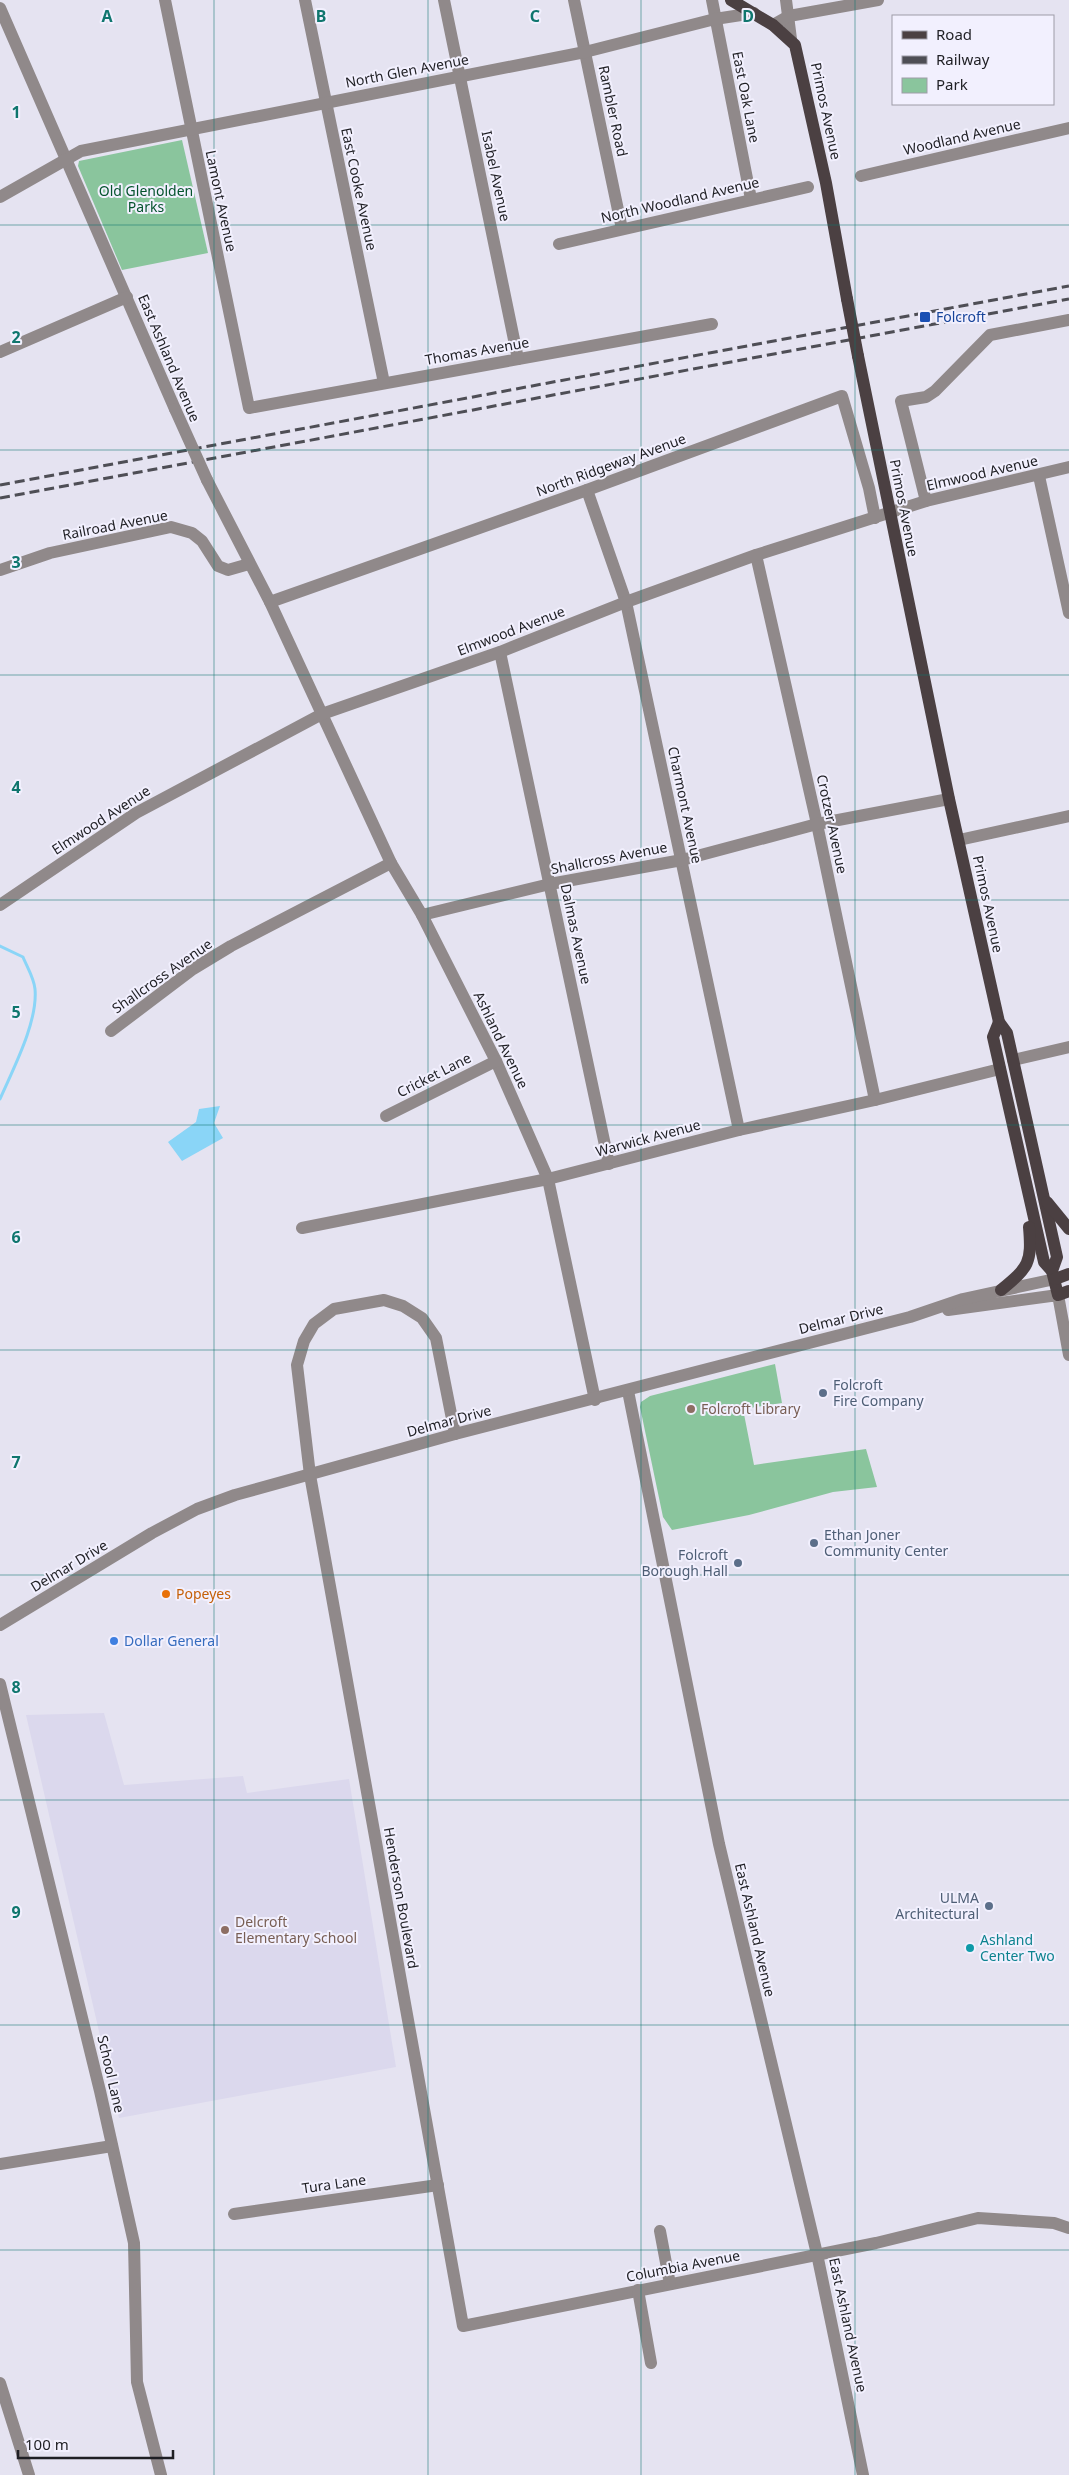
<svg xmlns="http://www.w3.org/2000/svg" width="1069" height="2475" font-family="'Noto Sans',sans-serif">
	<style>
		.built { fill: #dbd8ed }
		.green { fill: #8ac59d }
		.water { fill: #8ad5f7 }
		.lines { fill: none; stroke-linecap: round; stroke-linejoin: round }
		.stream { stroke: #8ad5f7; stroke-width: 3 }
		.minor { stroke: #90898a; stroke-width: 12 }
		.major { stroke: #4b4042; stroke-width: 12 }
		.rail { stroke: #4e4e55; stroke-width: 3; stroke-dasharray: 10 5; stroke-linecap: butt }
		.minor-bridge { stroke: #90898a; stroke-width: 12 }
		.major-bridge { stroke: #4b4042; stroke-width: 12 }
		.grid { fill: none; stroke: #0f766e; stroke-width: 1; stroke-opacity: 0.55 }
		.transit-dot { fill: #1a4fb4; stroke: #f2f0fe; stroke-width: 2 }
		.service-dot { fill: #5c6f8a; stroke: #f2f0fe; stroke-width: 2 }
		.education-dot { fill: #8d6e63; stroke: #f2f0fe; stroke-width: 2 }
		.food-dot { fill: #e8710a; stroke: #f2f0fe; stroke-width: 2 }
		.shop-dot { fill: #3f7fe0; stroke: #f2f0fe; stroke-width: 2 }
		.culture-dot { fill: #0f9aa8; stroke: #f2f0fe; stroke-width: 2 }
		.labels { text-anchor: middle; stroke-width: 4; stroke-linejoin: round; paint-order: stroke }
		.street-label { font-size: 14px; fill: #1f1f24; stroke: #f2f0fe }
		.park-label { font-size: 14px; fill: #04532d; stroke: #f2f0fe }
		.transit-label { font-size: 14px; fill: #164399; stroke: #f2f0fe; text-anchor: start }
		.service-label { font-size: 14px; fill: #4e5e75; stroke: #f2f0fe; text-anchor: start }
		.education-label { font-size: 14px; fill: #785e54; stroke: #f2f0fe; text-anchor: start }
		.food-label { font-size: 14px; fill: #c56008; stroke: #f2f0fe; text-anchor: start }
		.shop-label { font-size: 14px; fill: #366cbe; stroke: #f2f0fe; text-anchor: start }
		.culture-label { font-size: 14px; fill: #0d838f; stroke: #f2f0fe; text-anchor: start }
		.grid-label { font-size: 16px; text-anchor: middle; font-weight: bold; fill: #0f766e; stroke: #f2f0fe; stroke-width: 4; stroke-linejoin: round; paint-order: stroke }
	</style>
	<rect width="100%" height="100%" fill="#e5e3f1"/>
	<polygon class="built" points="104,1713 124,1785 243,1776 247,1793 349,1779 396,2067 119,2118 26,1715"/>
	<g class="green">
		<polygon points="182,140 208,253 122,270 78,166 79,161"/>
		<polygon points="775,1364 782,1403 743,1409 754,1465 866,1449 877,1487 833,1492 749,1515 672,1530 663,1517 640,1407 641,1402 650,1396"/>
	</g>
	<polygon class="water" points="220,1106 214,1123 223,1138 182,1161 168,1142 196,1122 199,1109"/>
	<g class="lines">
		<path class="stream" d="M0 946 23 957C27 967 34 978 35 989 38 1022 13 1069 0 1099"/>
		<g class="minor">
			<polyline points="165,0 249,408 712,324"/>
			<polyline points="305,0 384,383"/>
			<polyline points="444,0 518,359"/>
			<polyline points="574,0 622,229"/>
			<polyline points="712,0 751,199"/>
			<polyline points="786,0 791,39"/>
			<polyline points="0,8 175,409"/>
			<polyline points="773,25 789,16 878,0"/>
			<polyline points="861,176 1069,128"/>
			<polyline points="0,197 81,151 585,52 715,19 754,13"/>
			<polyline points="559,244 808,187"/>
			<polyline points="0,352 127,297"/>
			<polyline points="1039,476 1069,613"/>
			<polyline points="207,480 270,602 391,863 422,915 496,1061 548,1179 595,1400"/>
			<polyline points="587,490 626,602 739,1130"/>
			<polyline points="926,501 901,401 926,397 935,391 990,335 1069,320"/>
			<polyline points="756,555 817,824 875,1100"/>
			<polyline points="0,570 50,553 171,527 192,533 202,541 218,566 228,570 249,564"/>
			<polyline points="270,602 587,490 842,396 869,488 875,518"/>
			<polyline points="500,652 609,1164"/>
			<polyline points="959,840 1069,816"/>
			<polyline points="0,905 136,813 322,714 500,652 626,602 756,555 926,501 1069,467"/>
			<polyline points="422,915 550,884 682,860 817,824 949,799"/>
			<polyline points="111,1031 193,969 231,946 391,863"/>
			<polyline points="1013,1060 1069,1047"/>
			<polyline points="386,1116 496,1061"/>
			<polyline points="302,1228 548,1179 739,1130 875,1100 1000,1069"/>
			<polyline points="948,1310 1058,1295 1069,1355"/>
			<polyline points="628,1391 719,1844 817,2254 863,2475"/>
			<polyline points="455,1434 436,1338 422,1318 403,1306 384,1300 334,1309 314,1324 304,1341 297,1365 310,1475 463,2326 876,2243 978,2218 1054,2223 1069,2228"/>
			<polyline points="0,1625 152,1533 197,1509 235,1495 455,1434 910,1317 963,1299 1055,1279"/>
			<polyline points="0,1684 100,2091 134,2243 137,2382 161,2475"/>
			<polyline points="0,2164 112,2146"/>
			<polyline points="234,2214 438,2185"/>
			<polyline points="660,2231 670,2284"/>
			<polyline points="638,2290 651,2363"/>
			<polyline points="0,2383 29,2475"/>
		</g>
		<g class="major">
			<polyline points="731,0 773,25 795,45 826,183 847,299"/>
			<polyline points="858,356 949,799 999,1022 1007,1033 1057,1257 1052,1271"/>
			<polyline points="999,1022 993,1037 1044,1262 1052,1271 1058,1295 1069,1291"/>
			<polyline points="1047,1202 1069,1229"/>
			<polyline points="1055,1279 1069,1274"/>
			<path d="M1001 1290C1029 1267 1032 1263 1029 1227"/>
		</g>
		<g class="rail">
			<polyline points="0,485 1069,286"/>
			<polyline points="0,498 1069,299"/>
		</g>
		<polyline class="minor-bridge" points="175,409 207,480"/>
		<polyline class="major-bridge" points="847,299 858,356"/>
	</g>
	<path class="grid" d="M214 0V2475M428 0V2475M641 0V2475M855 0V2475M0 225H1069M0 450H1069M0 675H1069M0 900H1069M0 1125H1069M0 1350H1069M0 1575H1069M0 1800H1069M0 2025H1069M0 2250H1069"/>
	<rect class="transit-dot" x="919" y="311" width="12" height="12" rx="2.5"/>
	<g class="service-dot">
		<circle cx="823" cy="1393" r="5"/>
		<circle cx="814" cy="1543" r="5"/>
		<circle cx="738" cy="1563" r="5"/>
		<circle cx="989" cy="1906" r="5"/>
	</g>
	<g class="education-dot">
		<circle cx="691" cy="1409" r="5"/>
		<circle cx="225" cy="1930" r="5"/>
	</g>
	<circle class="food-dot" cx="166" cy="1594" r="5"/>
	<circle class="shop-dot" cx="114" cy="1641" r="5"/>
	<circle class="culture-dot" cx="970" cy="1948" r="5"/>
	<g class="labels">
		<g class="street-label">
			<text transform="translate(407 71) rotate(-11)" y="5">North Glen Avenue</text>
			<text transform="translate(746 97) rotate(79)" y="5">East Oak Lane</text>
			<text transform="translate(613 111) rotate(78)" y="5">Rambler Road</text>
			<text transform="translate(826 111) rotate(78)" y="5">Primos Avenue</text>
			<text transform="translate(962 137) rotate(-13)" y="5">Woodland Avenue</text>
			<text transform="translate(496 176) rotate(78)" y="5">Isabel Avenue</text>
			<text transform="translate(359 189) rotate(78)" y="5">East Cooke Avenue</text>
			<text transform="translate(680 200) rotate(-13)" y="5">North Woodland Avenue</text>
			<text transform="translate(221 201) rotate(78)" y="5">Lamont Avenue</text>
			<text transform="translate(477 351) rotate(-10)" y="5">Thomas Avenue</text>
			<text transform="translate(169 358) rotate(67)" y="5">East Ashland Avenue</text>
			<text transform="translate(611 465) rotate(-20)" y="5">North Ridgeway Avenue</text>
			<text transform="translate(982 473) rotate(-13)" y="5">Elmwood Avenue</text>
			<text transform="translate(904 508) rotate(79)" y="5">Primos Avenue</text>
			<text transform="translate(115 525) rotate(-11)" y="5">Railroad Avenue</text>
			<text transform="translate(511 631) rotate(-21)" y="5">Elmwood Avenue</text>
			<text transform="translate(685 805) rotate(78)" y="5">Charmont Avenue</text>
			<text transform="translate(101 820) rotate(-33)" y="5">Elmwood Avenue</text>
			<text transform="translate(832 824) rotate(78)" y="5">Crotzer Avenue</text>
			<text transform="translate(609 858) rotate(-11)" y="5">Shallcross Avenue</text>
			<text transform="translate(988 904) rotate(78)" y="5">Primos Avenue</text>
			<text transform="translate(576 934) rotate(78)" y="5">Dalmas Avenue</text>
			<text transform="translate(162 976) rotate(-35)" y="5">Shallcross Avenue</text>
			<text transform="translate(501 1040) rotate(64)" y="5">Ashland Avenue</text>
			<text transform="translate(434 1075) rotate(-27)" y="5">Cricket Lane</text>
			<text transform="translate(648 1138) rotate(-15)" y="5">Warwick Avenue</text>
			<text transform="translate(841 1319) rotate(-14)" y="5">Delmar Drive</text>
			<text transform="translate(449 1421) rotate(-15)" y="5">Delmar Drive</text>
			<text transform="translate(69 1566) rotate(-31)" y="5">Delmar Drive</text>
			<text transform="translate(401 1898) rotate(80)" y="5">Henderson Boulevard</text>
			<text transform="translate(755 1930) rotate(77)" y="5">East Ashland Avenue</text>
			<text transform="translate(111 2074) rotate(77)" y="5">School Lane</text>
			<text transform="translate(334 2184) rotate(-8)" y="5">Tura Lane</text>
			<text transform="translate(683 2266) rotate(-11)" y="5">Columbia Avenue</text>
			<text transform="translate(848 2325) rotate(78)" y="5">East Ashland Avenue</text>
		</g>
		<g class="park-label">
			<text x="146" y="196">Old Glenolden<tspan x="146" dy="16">Parks</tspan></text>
		</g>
		<g class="transit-label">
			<text x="936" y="322">Folcroft</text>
		</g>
		<g class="service-label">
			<text x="833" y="1390">Folcroft<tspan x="833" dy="16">Fire Company</tspan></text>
			<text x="824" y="1540">Ethan Joner<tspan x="824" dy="16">Community Center</tspan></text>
			<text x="728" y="1560" text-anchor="end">Folcroft<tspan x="728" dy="16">Borough Hall</tspan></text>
			<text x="979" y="1903" text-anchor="end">ULMA<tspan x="979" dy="16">Architectural</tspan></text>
		</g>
		<g class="education-label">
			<text x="701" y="1414">Folcroft Library</text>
			<text x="235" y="1927">Delcroft<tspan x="235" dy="16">Elementary School</tspan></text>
		</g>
		<g class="food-label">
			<text x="176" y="1599">Popeyes</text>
		</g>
		<g class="shop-label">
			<text x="124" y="1646">Dollar General</text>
		</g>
		<g class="culture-label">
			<text x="980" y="1945">Ashland<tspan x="980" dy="16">Center Two</tspan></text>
		</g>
	</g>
	<g class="grid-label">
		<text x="107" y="22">A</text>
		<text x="321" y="22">B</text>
		<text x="535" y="22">C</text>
		<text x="748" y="22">D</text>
		<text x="16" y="118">1</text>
		<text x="16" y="343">2</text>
		<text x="16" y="568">3</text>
		<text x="16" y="793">4</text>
		<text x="16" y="1018">5</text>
		<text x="16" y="1243">6</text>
		<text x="16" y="1468">7</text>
		<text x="16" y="1693">8</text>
		<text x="16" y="1918">9</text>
	</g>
	<rect x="892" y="15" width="162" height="90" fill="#f2f0fe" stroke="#9e9ca7"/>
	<rect x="902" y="31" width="25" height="8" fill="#4b4042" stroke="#9e9ca7"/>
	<text x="936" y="40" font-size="15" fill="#1f1f24">Road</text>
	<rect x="902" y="56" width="25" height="8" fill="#4e4e55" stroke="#9e9ca7"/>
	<text x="936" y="65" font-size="15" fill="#1f1f24">Railway</text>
	<rect x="902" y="78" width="25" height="15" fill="#8ac59d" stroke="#9e9ca7"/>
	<text x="936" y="90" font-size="15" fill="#1f1f24">Park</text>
	<path d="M18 2450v8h155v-8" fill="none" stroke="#1f1f24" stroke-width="2.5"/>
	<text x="25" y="2450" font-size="15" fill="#1f1f24" stroke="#f2f0fe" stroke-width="4" paint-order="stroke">100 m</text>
</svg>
